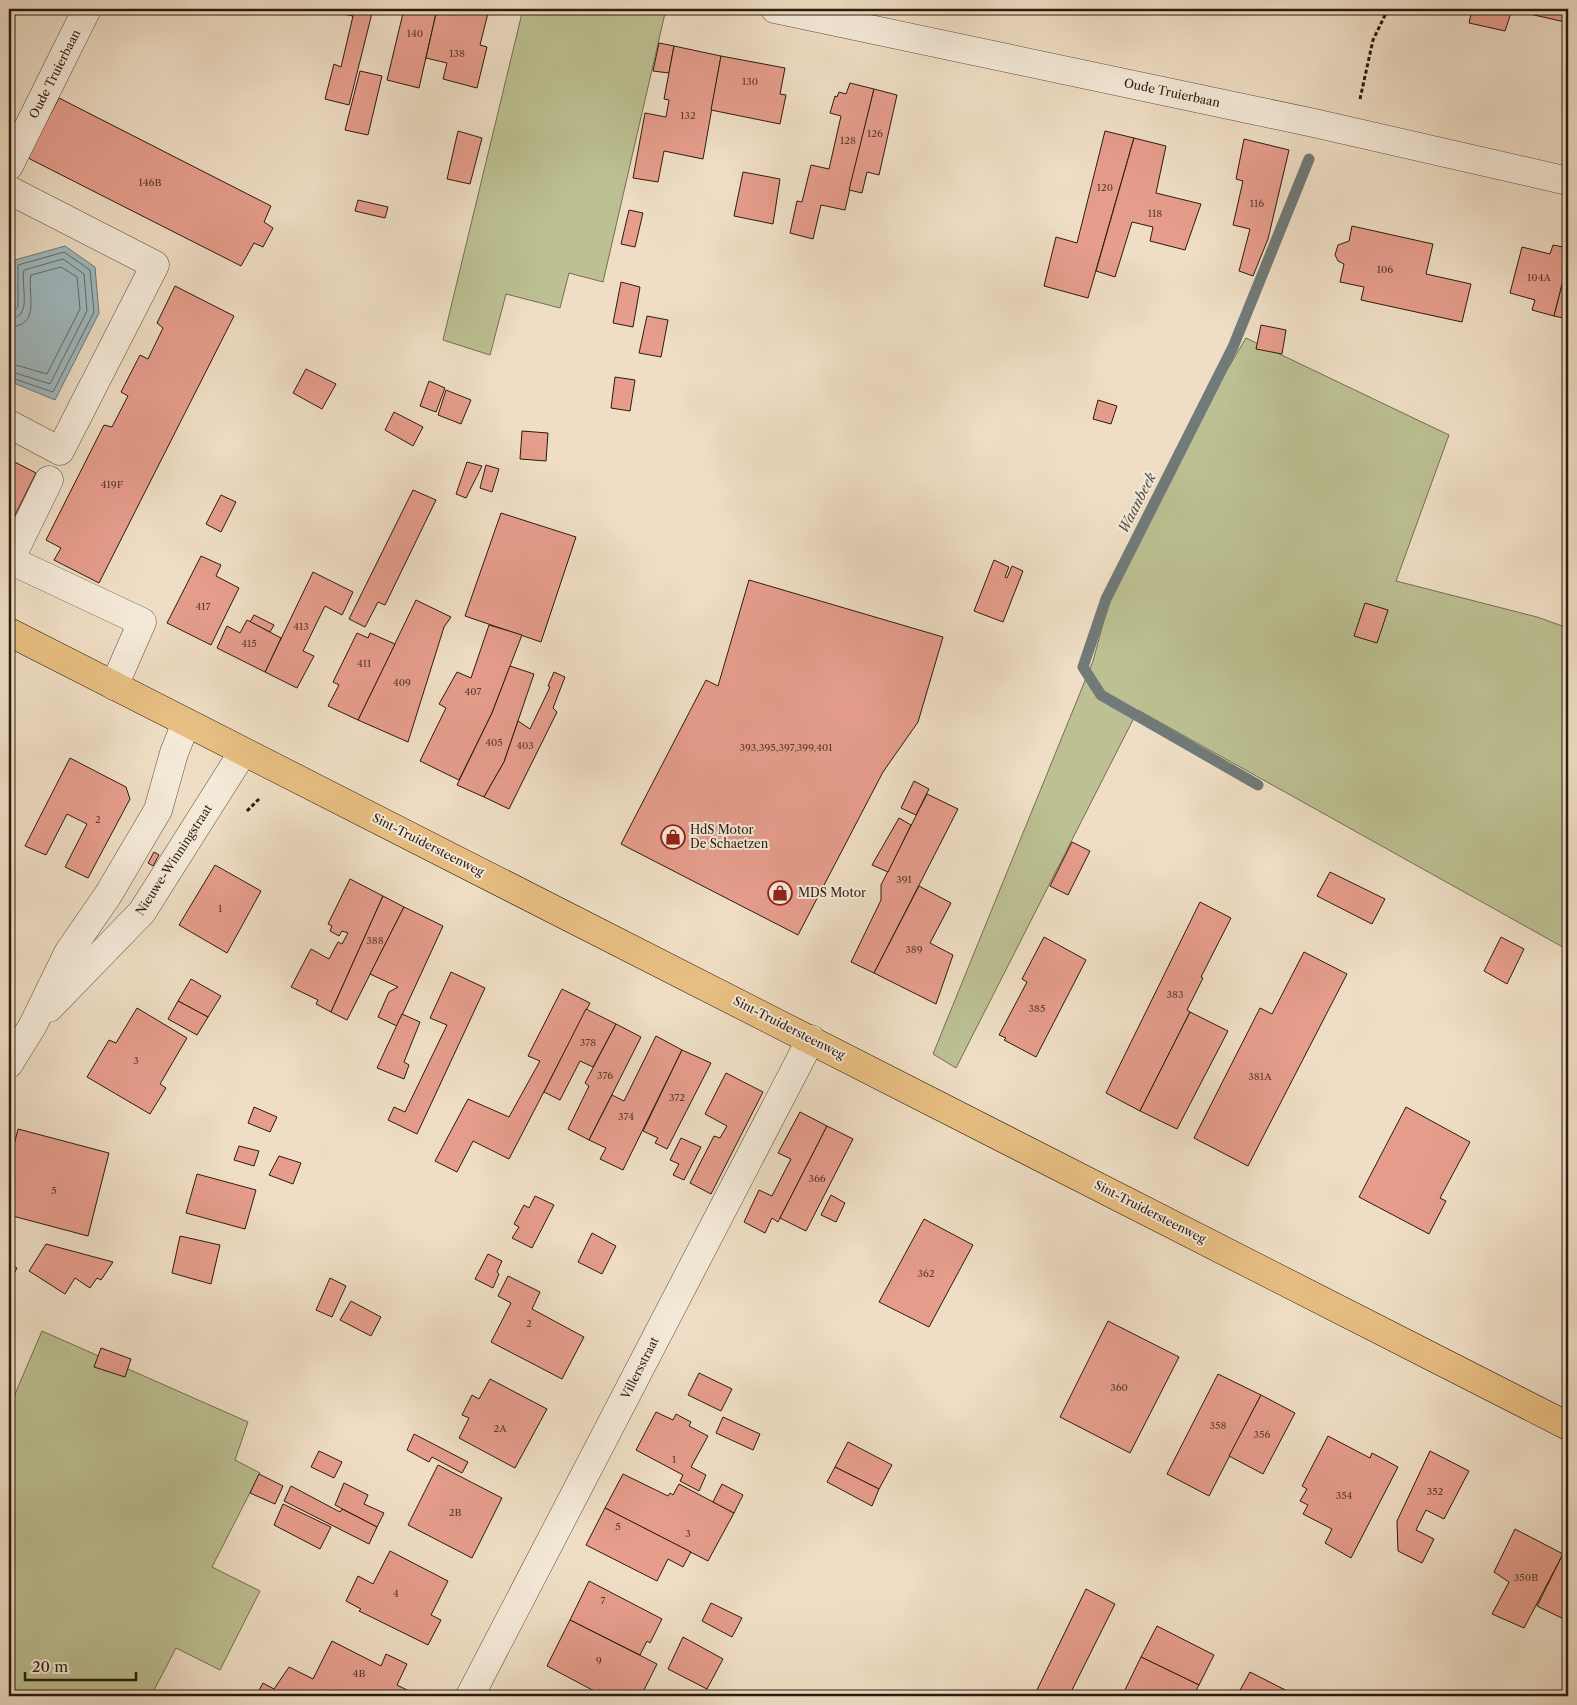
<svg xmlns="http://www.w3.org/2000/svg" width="1577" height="1705" font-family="'Libre Caslon Text',serif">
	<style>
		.green { fill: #bcc092; stroke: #746e50 }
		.water { fill: #9fb9bf; stroke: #717a78 }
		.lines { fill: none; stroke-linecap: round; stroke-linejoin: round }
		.shore { stroke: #666a66; stroke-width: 1 }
		.stream { stroke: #717a78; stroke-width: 11 }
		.building { fill: #e69d8c; stroke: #2c1b0e }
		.minor-casing { stroke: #5d4c3c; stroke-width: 29 }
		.major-casing { stroke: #2c1b0e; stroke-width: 29 }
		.path { stroke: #2c1b0e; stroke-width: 3; stroke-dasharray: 4 2.5; stroke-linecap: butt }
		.minor { stroke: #f5ead9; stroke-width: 28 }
		.major { stroke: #e8bf82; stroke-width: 28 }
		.labels { text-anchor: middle; stroke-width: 4; stroke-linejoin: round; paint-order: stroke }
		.number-label { font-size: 10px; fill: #5a3c2e }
		.street-label { font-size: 12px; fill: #2c1b0e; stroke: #f5ead9 }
		.poi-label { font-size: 12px; fill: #2c1b0e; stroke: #f5ead9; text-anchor: start }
		.water-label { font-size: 14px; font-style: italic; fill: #54524c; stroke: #f5ead9 }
	</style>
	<rect width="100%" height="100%" fill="#efdec5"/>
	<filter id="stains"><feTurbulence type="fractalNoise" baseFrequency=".004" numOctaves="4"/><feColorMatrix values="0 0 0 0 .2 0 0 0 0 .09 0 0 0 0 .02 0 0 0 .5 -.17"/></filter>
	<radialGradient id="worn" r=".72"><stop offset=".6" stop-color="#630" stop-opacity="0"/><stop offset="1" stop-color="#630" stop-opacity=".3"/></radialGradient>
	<g class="green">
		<polygon points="523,9 666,9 603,282 569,273 560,308 506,294 490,355 443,340"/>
		<polygon points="1246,338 1449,435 1396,581 1537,617 1568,628 1568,950 1138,710 956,1068 933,1054 1093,661 1109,602 1183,444"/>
		<polygon points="42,1331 248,1422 235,1460 260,1473 212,1567 260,1591 220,1670 176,1648 151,1696 9,1696 9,1408"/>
	</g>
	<polygon class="water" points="65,246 95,267 99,313 55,400 9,381 9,310 13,306 11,261"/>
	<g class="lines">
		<g class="shore">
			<polyline points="9,313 14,312 18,307 18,265 64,252 90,270 94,312 53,392 9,377"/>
			<path d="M9 319C34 318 20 285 24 270L63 259 84 274 87 311 50 384 9 371"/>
			<path d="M9 327C42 326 27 294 31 275L61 267 77 277 80 309 47 374 9 363"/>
		</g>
		<polyline class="stream" points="1258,785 1101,695 1083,667 1106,599 1233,347 1309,159"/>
	</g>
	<g class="building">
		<polygon points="345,9 373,9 349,105 325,99 334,64 341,67 353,16 343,14"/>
		<polygon points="404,9 437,9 419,88 387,80"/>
		<polygon points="437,9 489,9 480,45 487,47 477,88 443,79 447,63 426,58"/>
		<polygon points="1472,9 1568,9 1568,10 1565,22 1512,10 1505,31 1469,23"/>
		<polygon points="659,43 674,46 669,73 653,71"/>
		<polygon points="674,46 721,56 703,159 664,151 658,182 633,178 645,113 666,117 669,100 664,99"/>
		<polygon points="721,56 785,68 780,94 786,95 780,124 711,110"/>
		<polygon points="360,71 382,76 368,135 345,130"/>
		<polygon points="850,83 874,89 845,210 821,205 813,239 790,233 797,201 802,202 811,165 829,169 841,116 830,113 835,96 837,97 839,92 846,94"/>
		<polygon points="874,89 897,95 879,175 867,172 862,193 849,190"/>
		<polygon points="59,98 271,206 264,222 273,228 263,247 254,243 241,266 30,159 28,156"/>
		<polygon points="458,131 482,138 470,184 447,179"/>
		<polygon points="1105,131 1134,138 1088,298 1044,286 1056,237 1077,243"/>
		<polygon points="1134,138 1166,146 1156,193 1201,204 1185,250 1150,241 1153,227 1132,222 1115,277 1096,271"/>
		<polygon points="1244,139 1289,150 1268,239 1253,276 1239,271 1250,229 1233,225 1243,181 1236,179"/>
		<polygon points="743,172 780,179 773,224 734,216"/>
		<polygon points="358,200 388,207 385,218 355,211"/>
		<polygon points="629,210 643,213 635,247 621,244"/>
		<polygon points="1352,226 1433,244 1426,274 1471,284 1462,322 1361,300 1364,287 1340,282 1344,264 1338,261 1335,255 1338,245 1349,241"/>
		<polygon points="1553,245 1568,248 1568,261 1554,316 1532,310 1535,300 1510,293 1522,247 1550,254"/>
		<polygon points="1568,261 1568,319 1554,316"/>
		<polygon points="621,282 640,287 633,327 613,323"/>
		<polygon points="175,286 234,316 99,583 54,560 61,548 46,540 104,425 112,427 128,396 121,392 140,355 148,359 163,328 157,323"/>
		<polygon points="647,316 668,320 661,357 639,353"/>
		<polygon points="1261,325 1286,330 1282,354 1256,349"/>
		<polygon points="306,369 336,384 322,409 293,393"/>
		<polygon points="615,377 635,380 630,411 611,408"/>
		<polygon points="429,381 445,388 436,412 420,406"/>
		<polygon points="446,390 471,400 461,424 438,415"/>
		<polygon points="1098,400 1117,406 1111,424 1093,419"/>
		<polygon points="394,412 423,427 413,446 385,430"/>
		<polygon points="522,431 548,433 546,461 520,459"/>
		<polygon points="9,459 36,473 9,527"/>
		<polygon points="467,462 482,466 466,498 456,494"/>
		<polygon points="486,465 499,469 492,492 480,488"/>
		<polygon points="413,490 436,500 385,605 378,602 365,627 349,619"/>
		<polygon points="221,495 236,502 221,532 206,524"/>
		<polygon points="501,513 576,537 541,642 465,616"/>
		<polygon points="201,556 221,565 216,576 239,588 211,645 167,623"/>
		<polygon points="994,560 1009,567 1005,577 1007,578 1012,566 1023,571 1003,622 974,611"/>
		<polygon points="313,572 353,592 342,615 325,606 303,651 314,656 297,688 265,672"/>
		<polygon points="749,580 943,637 918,722 883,772 798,935 621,844 706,680 718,686"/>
		<polygon points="416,600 451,617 444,627 408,742 358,720"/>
		<polygon points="1365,603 1388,610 1377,643 1354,636"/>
		<polygon points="254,615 274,625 270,632 250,622"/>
		<polygon points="247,620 281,638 265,672 217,648 227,626 240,633"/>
		<polygon points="489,625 522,635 492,713 459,780 420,761 446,708 439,704 457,672 471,678"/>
		<polygon points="357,633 368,638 370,633 395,644 358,720 328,706 339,685 333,682"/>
		<polygon points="510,666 534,674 504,762 484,797 457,785 492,713"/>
		<polygon points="554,672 565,677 553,708 557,712 509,809 484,797 504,762 518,721 530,729 550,687 548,686"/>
		<polygon points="70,758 126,787 130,799 88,878 65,867 87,824 67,814 46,855 25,846"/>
		<polygon points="914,781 929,789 916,815 901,808"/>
		<polygon points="927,794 958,809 874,973 851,962 881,900 881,885"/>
		<polygon points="899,818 911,825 888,872 872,865"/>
		<polygon points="1072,842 1090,851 1068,895 1050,886"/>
		<polygon points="154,852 159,855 153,866 148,863"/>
		<polygon points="215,865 261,891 227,953 179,925"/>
		<polygon points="1330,872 1385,899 1372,924 1317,896"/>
		<polygon points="350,879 383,896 331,1012 316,1004 318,1000 291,987 311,949 329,959 338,942 342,944 348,933 342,931 339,936 330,931 332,926 328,924"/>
		<polygon points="919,886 951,903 930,943 953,955 936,1004 874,973"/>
		<polygon points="383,896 404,907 347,1020 331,1012"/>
		<polygon points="1200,902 1231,918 1201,977 1203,978 1187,1010 1190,1012 1140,1111 1106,1093"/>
		<polygon points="404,907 443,926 397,1026 378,1017 389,992 398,987 370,974"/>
		<polygon points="1044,937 1086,960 1036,1057 1004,1040 1006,1038 999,1035 1027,982 1022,979"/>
		<polygon points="1501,937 1524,949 1507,984 1484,971"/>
		<polygon points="1304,952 1347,974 1248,1166 1194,1138 1260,1008 1272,1014"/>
		<polygon points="451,972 485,988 417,1134 388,1120 394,1107 405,1112 447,1025 430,1018"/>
		<polygon points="191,979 221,996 208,1017 178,1001"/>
		<polygon points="562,989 590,1003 509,1159 473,1141 457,1172 435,1161 468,1099 509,1117 540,1061 528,1056"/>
		<polygon points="178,1001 208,1017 197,1035 168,1019"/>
		<polygon points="137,1008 187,1038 160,1084 166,1088 150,1114 87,1077 109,1040 116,1043"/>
		<polygon points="586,1009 616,1024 593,1067 580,1061 560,1100 544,1092"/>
		<polygon points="1190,1012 1228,1031 1177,1129 1140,1111"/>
		<polygon points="402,1014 420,1022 404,1062 409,1065 404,1079 377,1068"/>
		<polygon points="616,1024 641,1037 589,1140 568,1129 589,1086 585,1083"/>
		<polygon points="656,1036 682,1050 623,1170 600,1159 606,1148 589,1140 612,1095 624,1101"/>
		<polygon points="682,1050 711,1063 667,1149 655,1143 658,1138 643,1131"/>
		<polygon points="726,1073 763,1092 711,1194 690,1183 714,1136 720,1138 727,1126 705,1114"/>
		<polygon points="254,1107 277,1117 270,1132 248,1123"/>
		<polygon points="1406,1107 1470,1142 1440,1198 1446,1201 1429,1234 1359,1197"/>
		<polygon points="800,1112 827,1126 778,1222 772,1218 765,1233 744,1222 759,1190 772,1196 791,1159 778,1153"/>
		<polygon points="827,1126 853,1139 806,1231 780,1218"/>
		<polygon points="18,1129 109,1153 88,1236 9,1215 9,1165"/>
		<polygon points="681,1138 701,1147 684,1180 673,1175 679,1164 670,1160"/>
		<polygon points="239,1146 259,1151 254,1166 234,1160"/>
		<polygon points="279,1156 301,1163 293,1184 269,1175"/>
		<polygon points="197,1174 256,1190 245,1229 186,1213"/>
		<polygon points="831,1195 845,1203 836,1222 821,1215"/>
		<polygon points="535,1196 554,1205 532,1248 512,1238 519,1227 514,1224 524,1205 529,1208"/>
		<polygon points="924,1219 973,1245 929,1327 879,1302"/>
		<polygon points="592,1233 616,1246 602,1274 578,1262"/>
		<polygon points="180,1236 220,1245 211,1284 172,1273"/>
		<polygon points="46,1244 113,1262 101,1280 97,1278 90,1288 75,1278 65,1294 29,1271"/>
		<polygon points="488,1254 502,1261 497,1272 499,1274 493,1288 475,1279"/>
		<polygon points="9,1263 17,1268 9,1283"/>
		<polygon points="508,1276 540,1292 532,1309 584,1337 562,1379 491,1342 511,1303 498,1296"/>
		<polygon points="330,1278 346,1286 332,1317 316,1310"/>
		<polygon points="351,1301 381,1317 371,1336 340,1320"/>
		<polygon points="1108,1321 1179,1357 1130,1453 1060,1417"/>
		<polygon points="101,1348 131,1359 125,1377 94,1367"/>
		<polygon points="699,1373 732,1389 721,1411 688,1395"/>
		<polygon points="1218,1374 1261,1395 1209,1496 1167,1474"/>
		<polygon points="490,1379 547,1409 515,1468 459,1438 469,1418 462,1415 472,1395 479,1399"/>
		<polygon points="1261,1395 1295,1413 1263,1474 1229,1456"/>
		<polygon points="656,1412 673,1420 676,1414 691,1422 689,1426 708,1436 691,1467 706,1475 699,1491 680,1481 683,1475 636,1450"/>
		<polygon points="723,1417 760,1434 753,1450 716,1433"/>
		<polygon points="414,1434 468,1462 462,1473 432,1457 429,1462 407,1450"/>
		<polygon points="1328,1436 1370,1458 1372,1453 1398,1467 1351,1558 1325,1543 1332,1529 1303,1514 1308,1505 1300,1501 1307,1489 1302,1486"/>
		<polygon points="848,1442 892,1465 879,1489 835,1467"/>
		<polygon points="319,1451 342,1462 334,1478 311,1467"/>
		<polygon points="1430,1451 1469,1471 1444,1519 1426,1510 1416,1530 1434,1539 1422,1563 1398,1551 1397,1521"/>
		<polygon points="438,1465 502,1498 472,1558 408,1525"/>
		<polygon points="835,1467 879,1489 872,1506 827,1482"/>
		<polygon points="259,1474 283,1486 275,1504 250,1493"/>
		<polygon points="623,1474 668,1496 670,1493 673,1495 679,1484 734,1513 708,1561 605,1508"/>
		<polygon points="344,1483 368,1495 364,1504 384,1513 377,1527 335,1505"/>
		<polygon points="722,1484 743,1495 734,1513 713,1502"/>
		<polygon points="291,1486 340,1512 342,1509 377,1527 369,1544 284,1501"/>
		<polygon points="283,1504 331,1527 320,1549 274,1525"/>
		<polygon points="605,1508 691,1552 683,1567 668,1559 657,1581 586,1545"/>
		<polygon points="1515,1529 1563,1554 1524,1628 1492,1614 1509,1582 1494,1572"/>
		<polygon points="390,1551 448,1581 431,1615 441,1620 428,1645 359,1611 361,1609 346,1601 358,1576 373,1584"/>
		<polygon points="1563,1554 1568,1556 1568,1621 1537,1606"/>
		<polygon points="589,1581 662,1619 650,1643 647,1641 640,1655 570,1620"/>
		<polygon points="1086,1589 1115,1604 1069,1696 1034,1696"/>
		<polygon points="711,1603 742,1618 732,1637 702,1621"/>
		<polygon points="570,1620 657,1664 641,1696 611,1696 599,1690 598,1693 547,1666"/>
		<polygon points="1157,1626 1214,1655 1199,1685 1141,1657"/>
		<polygon points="683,1637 723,1659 707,1689 668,1669"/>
		<polygon points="332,1641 381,1666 386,1654 407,1664 397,1685 409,1691 406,1696 256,1696 263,1683 274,1689 289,1667 313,1679"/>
		<polygon points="1141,1657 1199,1685 1193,1696 1122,1696"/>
		<polygon points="1250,1672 1297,1696 1237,1696"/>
	</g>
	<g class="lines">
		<g class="minor-casing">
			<g id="minor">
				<polyline points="775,9 1314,123 1568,181"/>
				<polyline points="9,166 87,9"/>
				<polyline points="9,190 155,265 60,451 9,424"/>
				<polyline points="49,480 10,560 142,622 114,686"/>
				<polyline points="49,1008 142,912 243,752"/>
				<polyline points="9,1064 33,1025 68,953 108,895 158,810 174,753 186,723"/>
				<polyline points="470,1696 811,1039"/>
			</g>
		</g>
		<g class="major-casing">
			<polyline id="major" points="9,632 1568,1426"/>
		</g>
		<g class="path">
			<polyline points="1360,99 1373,40 1388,9"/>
			<polyline points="247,811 260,798"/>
		</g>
		<use href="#minor" class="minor"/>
		<use href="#major" class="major"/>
	</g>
	<defs>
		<g id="shop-ring" transform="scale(1.25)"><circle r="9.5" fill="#f5ead9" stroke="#8f2418" stroke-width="1.5"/><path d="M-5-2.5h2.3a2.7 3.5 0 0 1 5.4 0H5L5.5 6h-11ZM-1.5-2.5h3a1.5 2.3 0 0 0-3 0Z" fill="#8f2418"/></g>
	</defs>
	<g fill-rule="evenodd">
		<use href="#shop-ring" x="673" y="837"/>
		<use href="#shop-ring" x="780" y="893"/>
	</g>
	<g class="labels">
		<g class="number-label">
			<text x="415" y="37">140</text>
			<text x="457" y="57">138</text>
			<text x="750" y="85">130</text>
			<text x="688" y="119">132</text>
			<text x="875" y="137">126</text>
			<text x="848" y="144">128</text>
			<text x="150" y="186">146B</text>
			<text x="1105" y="191">120</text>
			<text x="1257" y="207">116</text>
			<text x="1155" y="217">118</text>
			<text x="1385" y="273">106</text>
			<text x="1539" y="281">104A</text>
			<text x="112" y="488">419F</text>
			<text x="203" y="610">417</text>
			<text x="301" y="630">413</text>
			<text x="249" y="647">415</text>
			<text x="364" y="667">411</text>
			<text x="402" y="686">409</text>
			<text x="473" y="695">407</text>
			<text x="494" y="746">405</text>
			<text x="525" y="749">403</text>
			<text x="786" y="751">393,395,397,399,401</text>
			<text x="98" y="823">2</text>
			<text x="904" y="883">391</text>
			<text x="220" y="912">1</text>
			<text x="375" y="944">388</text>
			<text x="914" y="953">389</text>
			<text x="1175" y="998">383</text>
			<text x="1037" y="1012">385</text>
			<text x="588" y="1046">378</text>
			<text x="136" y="1064">3</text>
			<text x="605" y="1079">376</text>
			<text x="1260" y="1080">381A</text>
			<text x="677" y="1101">372</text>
			<text x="626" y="1120">374</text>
			<text x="817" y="1182">366</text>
			<text x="54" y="1194">5</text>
			<text x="926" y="1277">362</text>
			<text x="529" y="1327">2</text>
			<text x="1119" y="1391">360</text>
			<text x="1218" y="1429">358</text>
			<text x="500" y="1432">2A</text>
			<text x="1262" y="1438">356</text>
			<text x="674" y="1463">1</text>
			<text x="1435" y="1495">352</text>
			<text x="1344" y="1499">354</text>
			<text x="455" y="1516">2B</text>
			<text x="618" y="1530">5</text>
			<text x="688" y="1537">3</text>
			<text x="1526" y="1581">350B</text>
			<text x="396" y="1597">4</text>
			<text x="603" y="1604">7</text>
			<text x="599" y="1664">9</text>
			<text x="359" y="1677">4B</text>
		</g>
		<g class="street-label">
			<text transform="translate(55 74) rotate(-63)" y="4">Oude Truierbaan</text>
			<text transform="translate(1172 93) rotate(12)" y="4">Oude Truierbaan</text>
			<text transform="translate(428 845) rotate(27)" y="4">Sint-Truidersteenweg</text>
			<text transform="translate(174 860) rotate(-57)" y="4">Nieuwe-Winningstraat</text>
			<text transform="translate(789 1028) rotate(27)" y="4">Sint-Truidersteenweg</text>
			<text transform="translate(1150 1212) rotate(27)" y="4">Sint-Truidersteenweg</text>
			<text transform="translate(640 1368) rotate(-63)" y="4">Villersstraat</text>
		</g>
		<g class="poi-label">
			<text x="690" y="834">HdS Motor<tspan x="690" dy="14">De Schaetzen</tspan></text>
			<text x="798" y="897">MDS Motor</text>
		</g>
		<g class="water-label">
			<text transform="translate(1137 503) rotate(-63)" y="5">Waanbeek</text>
		</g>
	</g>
	<rect width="1577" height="1705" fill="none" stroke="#efdec5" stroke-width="30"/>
	<rect x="10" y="10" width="1557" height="1685" fill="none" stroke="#2c1b0e" stroke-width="2.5"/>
	<rect x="15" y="15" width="1547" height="1675" fill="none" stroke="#2c1b0e"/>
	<path d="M25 1672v8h111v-8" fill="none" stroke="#2c1b0e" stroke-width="2.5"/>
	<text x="32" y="1672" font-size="15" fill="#2c1b0e" stroke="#f5ead9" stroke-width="4" paint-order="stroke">20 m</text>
	<rect width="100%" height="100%" filter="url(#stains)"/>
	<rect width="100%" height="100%" fill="url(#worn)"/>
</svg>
